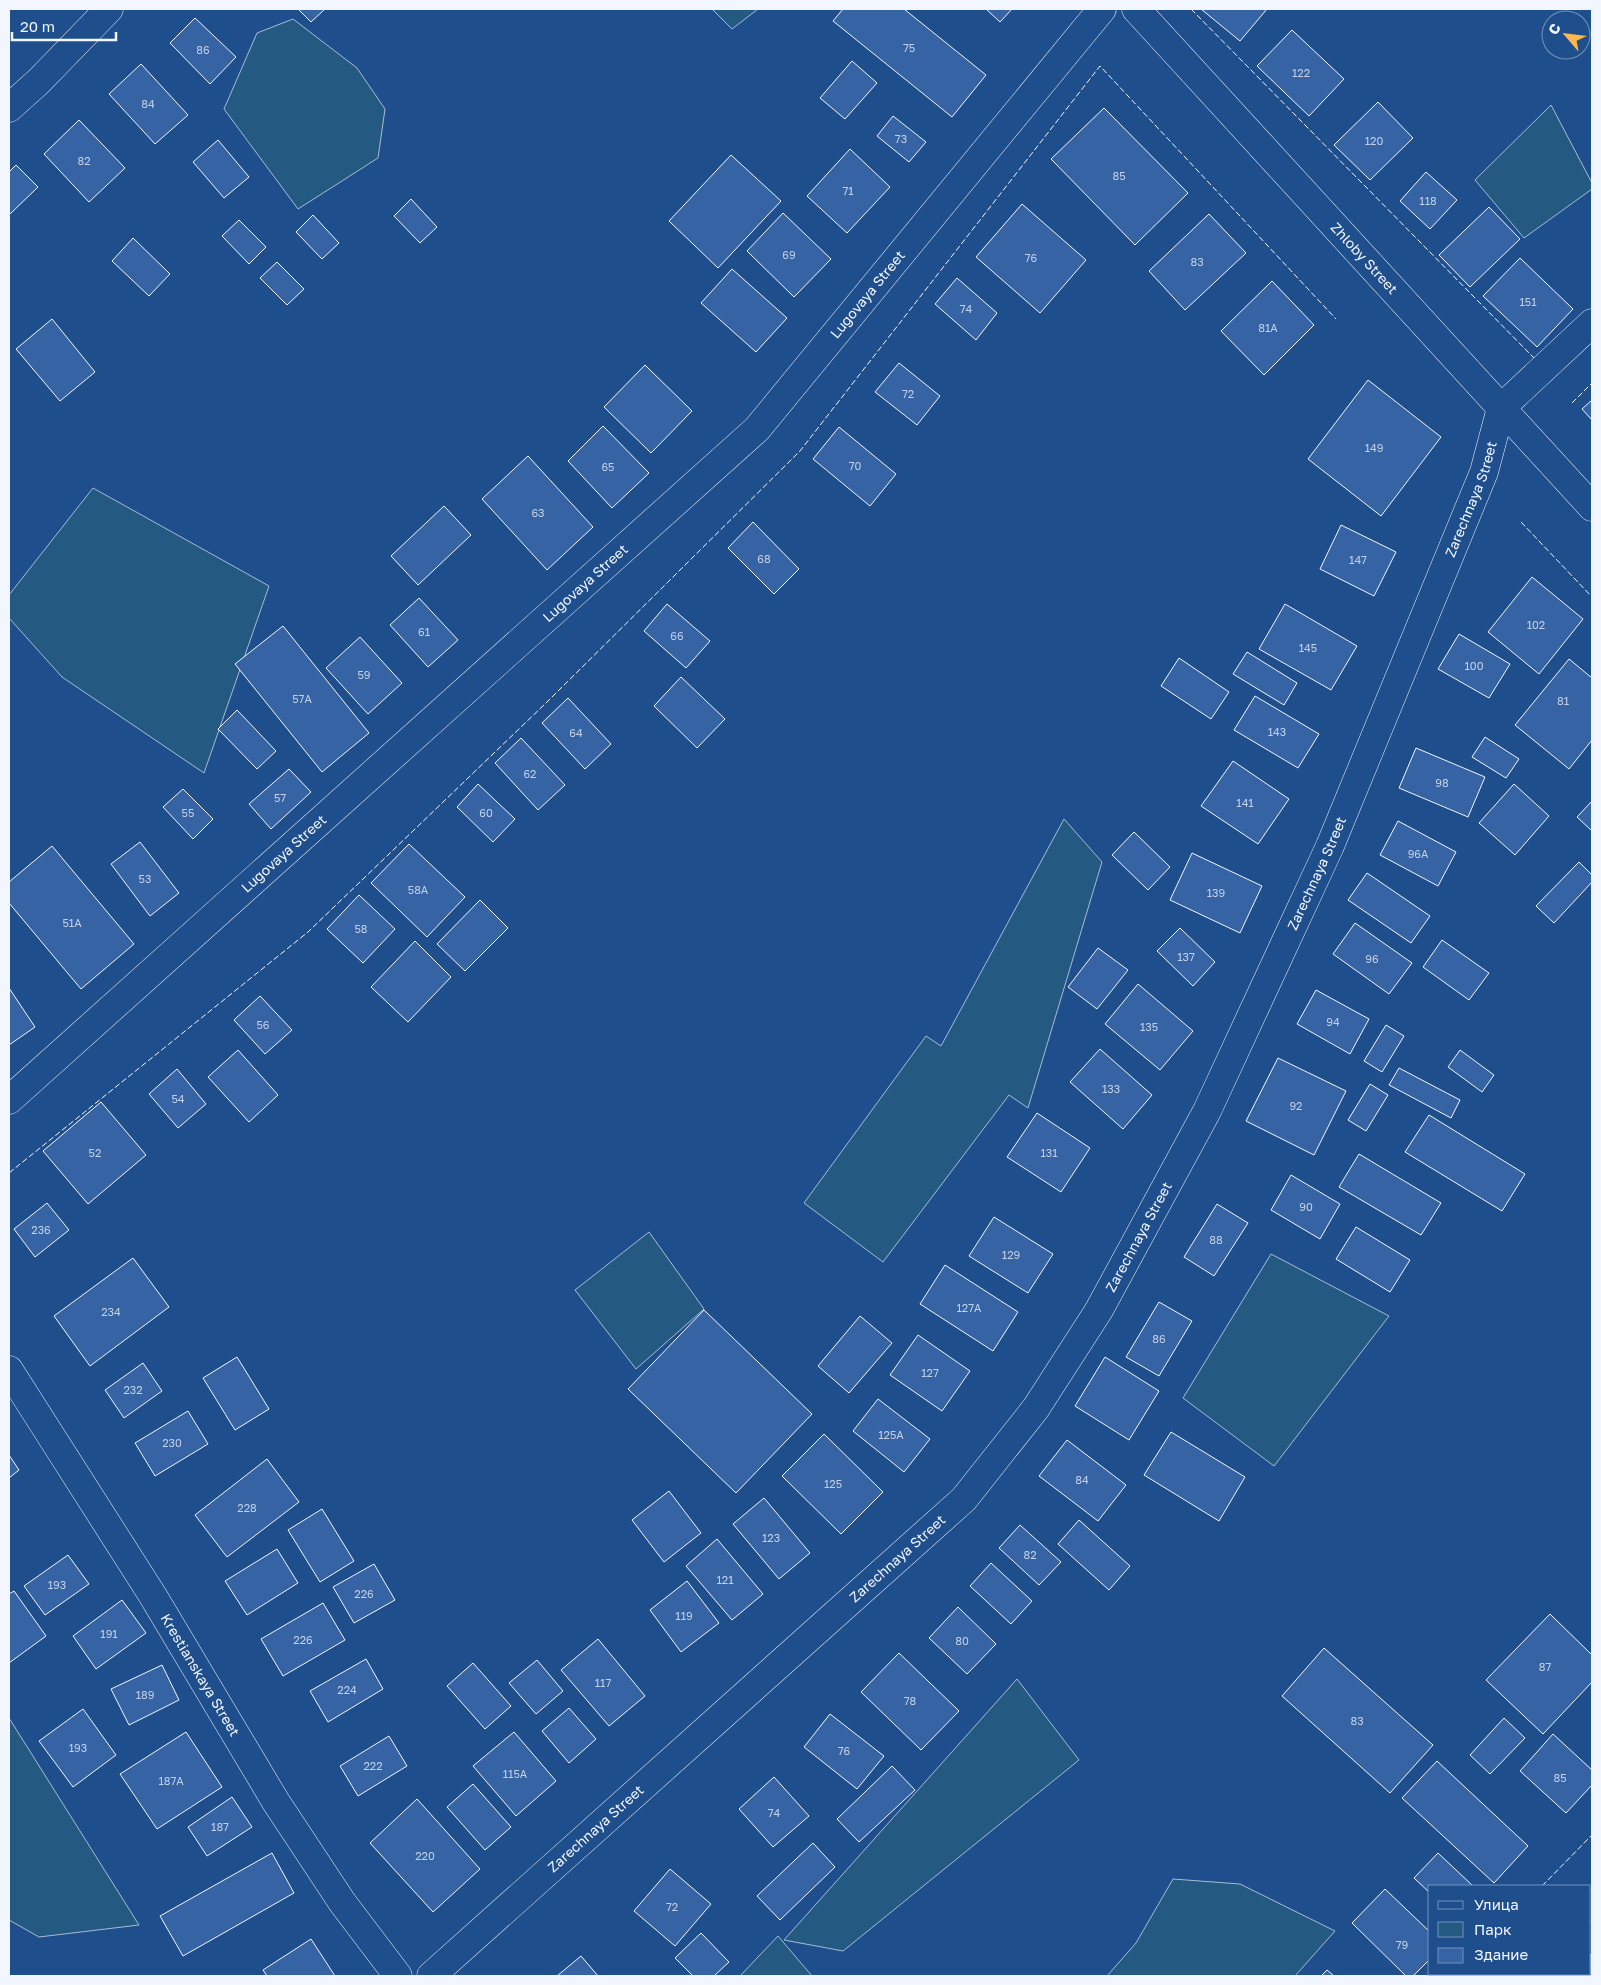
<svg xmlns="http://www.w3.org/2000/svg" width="1601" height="1985" font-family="'Golos Text',sans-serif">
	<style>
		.green { fill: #245a82; stroke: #a8bbd7 }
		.building { fill: #3563a3; stroke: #f2f6ff }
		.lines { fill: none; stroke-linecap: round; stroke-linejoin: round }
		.minor-casing { stroke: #f2f6ff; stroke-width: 29 }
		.minor { stroke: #1f4e8c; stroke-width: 28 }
		.fence { stroke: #f2f6ff; stroke-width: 1; stroke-dasharray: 6 2.5; stroke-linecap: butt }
		.labels { text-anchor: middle; stroke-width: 4; stroke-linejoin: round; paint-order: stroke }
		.number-label { font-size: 11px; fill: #c3d1e8 }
		.street-label { font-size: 14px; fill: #f2f6ff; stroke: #1f4e8c }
	</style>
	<rect width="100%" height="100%" fill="#1f4e8c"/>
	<g class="green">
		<polygon points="712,9 758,9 732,29"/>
		<polygon points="293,19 357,68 385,109 378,158 298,209 224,109 257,33"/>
		<polygon points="1551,105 1592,183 1592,189 1524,238 1475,180"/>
		<polygon points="93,488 269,586 204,773 62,677 9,618 9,595"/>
		<polygon points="1064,819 1102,862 1028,1108 1009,1095 883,1262 804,1203 926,1036 941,1046"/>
		<polygon points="649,1232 704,1309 636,1369 575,1290"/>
		<polygon points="1271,1254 1389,1316 1274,1466 1183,1398"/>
		<polygon points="1017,1679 1079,1760 843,1951 784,1940"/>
		<polygon points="9,1718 139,1925 39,1937 9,1920"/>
		<polygon points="1173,1879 1240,1884 1335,1931 1295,1976 1107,1976 1136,1943"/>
		<polygon points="778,1936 812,1976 740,1976"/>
	</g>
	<g class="building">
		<polygon points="298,9 325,9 311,22"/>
		<polygon points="843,9 904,9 986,75 952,117 833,21"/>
		<polygon points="986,9 1012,9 1000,22"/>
		<polygon points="1201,9 1267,9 1240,41"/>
		<polygon points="195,18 236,57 210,84 170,43"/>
		<polygon points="1292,30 1344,79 1309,116 1257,66"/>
		<polygon points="852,61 877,83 845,119 820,98"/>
		<polygon points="141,64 188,115 155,144 109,94"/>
		<polygon points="1378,102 1413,138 1370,180 1334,145"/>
		<polygon points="1104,108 1188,193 1135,245 1051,159"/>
		<polygon points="893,116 926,142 909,162 877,136"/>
		<polygon points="79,120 125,168 89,202 44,154"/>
		<polygon points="218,140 249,177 224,198 193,162"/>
		<polygon points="850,149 890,187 847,233 807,196"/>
		<polygon points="731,155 781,201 718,268 669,221"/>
		<polygon points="16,165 38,187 9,215 9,172"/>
		<polygon points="1426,172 1457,200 1430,229 1400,201"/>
		<polygon points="411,199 437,227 420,243 394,216"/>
		<polygon points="1022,204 1086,260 1040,313 976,257"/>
		<polygon points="1489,207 1520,239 1470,287 1439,255"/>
		<polygon points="783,213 831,259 794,297 747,251"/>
		<polygon points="1209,214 1246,253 1185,310 1149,271"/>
		<polygon points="313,215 339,243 322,259 296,232"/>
		<polygon points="239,220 266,247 249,264 222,236"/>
		<polygon points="133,238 170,274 149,296 112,261"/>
		<polygon points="1520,258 1573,309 1537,347 1483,296"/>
		<polygon points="277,262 304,289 287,305 260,278"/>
		<polygon points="732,269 787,318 756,352 701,303"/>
		<polygon points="957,278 997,313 976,340 935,304"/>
		<polygon points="1272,281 1314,325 1264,375 1221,331"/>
		<polygon points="52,319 95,372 60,401 16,349"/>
		<polygon points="899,363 940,396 917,425 875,392"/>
		<polygon points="645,365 692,411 651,453 604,407"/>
		<polygon points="1368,380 1441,437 1381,516 1308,459"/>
		<polygon points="1592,400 1592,420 1582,409"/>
		<polygon points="603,426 649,473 612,508 568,461"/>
		<polygon points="839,427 896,474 870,506 813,459"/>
		<polygon points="528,456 593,527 547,570 482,499"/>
		<polygon points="444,506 471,535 418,585 391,556"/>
		<polygon points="753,522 799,569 774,594 728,548"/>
		<polygon points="1341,525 1396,552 1374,596 1320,569"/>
		<polygon points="1532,577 1583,619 1539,674 1488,632"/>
		<polygon points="419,598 458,640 428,667 390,625"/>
		<polygon points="667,604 710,641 686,668 644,631"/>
		<polygon points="1285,604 1357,646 1331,690 1259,649"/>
		<polygon points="283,626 369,733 322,772 235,664"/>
		<polygon points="1459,634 1510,664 1489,698 1438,669"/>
		<polygon points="360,637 402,683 368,714 326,668"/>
		<polygon points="1247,652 1297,683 1284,705 1233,674"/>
		<polygon points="1179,658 1229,692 1211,719 1161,686"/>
		<polygon points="1569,659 1592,678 1592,740 1569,769 1515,725"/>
		<polygon points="681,677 725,719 697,748 654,706"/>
		<polygon points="1255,696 1319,734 1298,768 1234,730"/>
		<polygon points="568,698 611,744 585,769 542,723"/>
		<polygon points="237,710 276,751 257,769 218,729"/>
		<polygon points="1485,737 1519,759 1506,778 1472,757"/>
		<polygon points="521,738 565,785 538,810 495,763"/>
		<polygon points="1416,748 1485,777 1468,817 1399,788"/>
		<polygon points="1233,761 1289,799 1258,844 1201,806"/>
		<polygon points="289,769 311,792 271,829 249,804"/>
		<polygon points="478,784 515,819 493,842 457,807"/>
		<polygon points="1514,784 1549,816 1515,855 1479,823"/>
		<polygon points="183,789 213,819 193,839 163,807"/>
		<polygon points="1592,801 1592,831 1577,817"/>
		<polygon points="1398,821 1456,852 1438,886 1380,855"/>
		<polygon points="1134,832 1170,867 1148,890 1112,855"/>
		<polygon points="140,842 179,893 150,916 111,864"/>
		<polygon points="409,844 465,897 427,937 371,883"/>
		<polygon points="52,846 134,944 81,989 9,903 9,882"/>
		<polygon points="1192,853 1262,886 1240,933 1170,900"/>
		<polygon points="1579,862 1592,875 1592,882 1554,923 1536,906"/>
		<polygon points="1367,873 1430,916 1411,943 1348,900"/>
		<polygon points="359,895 395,929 363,963 327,929"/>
		<polygon points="480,900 508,928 465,971 437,944"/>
		<polygon points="1355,923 1412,963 1389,994 1333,954"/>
		<polygon points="1180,928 1215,962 1193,986 1157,951"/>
		<polygon points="1442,940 1489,973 1469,1000 1423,967"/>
		<polygon points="415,941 451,977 408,1022 371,987"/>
		<polygon points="1098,948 1128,970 1097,1009 1068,987"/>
		<polygon points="1138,984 1193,1031 1160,1070 1105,1024"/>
		<polygon points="9,988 35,1027 9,1045"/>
		<polygon points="1316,990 1369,1019 1350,1054 1297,1024"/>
		<polygon points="260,996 292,1030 265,1054 234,1020"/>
		<polygon points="1386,1025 1404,1036 1382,1072 1364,1061"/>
		<polygon points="1100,1049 1152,1095 1123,1129 1070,1082"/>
		<polygon points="238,1050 278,1095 249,1122 208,1077"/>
		<polygon points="1460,1050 1494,1075 1482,1092 1448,1067"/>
		<polygon points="1278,1058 1346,1091 1314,1155 1246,1121"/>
		<polygon points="1399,1068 1460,1100 1451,1118 1389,1085"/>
		<polygon points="177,1069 206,1104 178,1128 149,1094"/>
		<polygon points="1370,1084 1388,1095 1366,1131 1348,1120"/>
		<polygon points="101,1102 146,1155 88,1204 43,1151"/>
		<polygon points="1037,1113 1090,1148 1061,1192 1007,1157"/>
		<polygon points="1429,1115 1525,1174 1502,1211 1405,1152"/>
		<polygon points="1359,1154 1441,1203 1421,1235 1339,1187"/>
		<polygon points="1291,1175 1340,1204 1320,1239 1271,1210"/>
		<polygon points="47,1203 69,1230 35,1257 14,1229"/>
		<polygon points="1217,1204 1248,1223 1214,1276 1184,1257"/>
		<polygon points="994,1217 1053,1254 1028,1293 969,1256"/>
		<polygon points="1356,1227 1410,1260 1390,1292 1336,1259"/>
		<polygon points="133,1258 169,1307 90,1366 54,1316"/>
		<polygon points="945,1265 1018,1312 993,1351 920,1304"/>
		<polygon points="1159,1302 1192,1321 1159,1376 1126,1357"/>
		<polygon points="704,1310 812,1414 736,1493 628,1389"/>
		<polygon points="860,1316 892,1343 849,1393 818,1366"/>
		<polygon points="918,1335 970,1371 942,1411 890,1375"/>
		<polygon points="237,1357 269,1409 235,1430 203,1378"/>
		<polygon points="1105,1357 1159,1391 1129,1440 1075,1406"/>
		<polygon points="143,1363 162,1391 124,1418 105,1390"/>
		<polygon points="878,1399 930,1439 904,1472 853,1431"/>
		<polygon points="188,1411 208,1444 155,1476 135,1443"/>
		<polygon points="1171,1432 1245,1477 1219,1521 1144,1475"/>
		<polygon points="824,1434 883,1492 841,1534 782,1476"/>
		<polygon points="1067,1440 1126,1485 1098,1521 1039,1476"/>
		<polygon points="9,1455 19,1470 9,1478"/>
		<polygon points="267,1459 299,1502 227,1557 195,1515"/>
		<polygon points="669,1491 701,1533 664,1562 632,1520"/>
		<polygon points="764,1498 810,1553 779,1579 733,1524"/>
		<polygon points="322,1509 354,1561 320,1582 288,1530"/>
		<polygon points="1079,1520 1130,1566 1109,1590 1058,1544"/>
		<polygon points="1020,1525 1061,1562 1039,1585 999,1548"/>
		<polygon points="717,1539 763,1594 732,1620 686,1566"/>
		<polygon points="277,1549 298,1583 247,1615 225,1581"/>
		<polygon points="68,1555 89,1584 45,1615 24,1586"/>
		<polygon points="991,1563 1032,1601 1011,1624 970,1586"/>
		<polygon points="374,1564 395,1600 354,1623 333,1587"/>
		<polygon points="687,1581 719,1623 681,1652 650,1610"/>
		<polygon points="14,1591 46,1636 9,1663 9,1594"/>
		<polygon points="122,1600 146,1633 96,1669 73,1636"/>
		<polygon points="323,1603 345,1640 283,1676 261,1639"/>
		<polygon points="958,1607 996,1644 967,1674 929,1638"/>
		<polygon points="1550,1614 1592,1655 1592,1682 1543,1734 1486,1680"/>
		<polygon points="598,1639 645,1696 609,1726 561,1670"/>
		<polygon points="1324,1648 1433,1745 1390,1793 1282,1696"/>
		<polygon points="899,1653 959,1711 921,1750 861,1692"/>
		<polygon points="366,1659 383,1689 328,1722 310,1691"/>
		<polygon points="537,1660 563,1691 536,1714 509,1683"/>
		<polygon points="473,1663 511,1706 485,1729 447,1686"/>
		<polygon points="162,1665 179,1700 129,1725 111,1689"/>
		<polygon points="569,1708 596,1739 569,1763 542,1731"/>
		<polygon points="83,1709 116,1755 73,1787 39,1741"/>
		<polygon points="830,1714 884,1756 857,1789 804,1747"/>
		<polygon points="1504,1718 1525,1738 1490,1774 1470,1755"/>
		<polygon points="186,1732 222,1787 157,1829 120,1774"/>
		<polygon points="514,1732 556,1781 516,1816 473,1766"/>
		<polygon points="1553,1734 1592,1770 1592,1785 1566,1813 1520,1771"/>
		<polygon points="389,1736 407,1766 358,1796 340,1766"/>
		<polygon points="1437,1761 1528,1846 1494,1883 1402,1798"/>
		<polygon points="892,1766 915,1790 859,1842 837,1819"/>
		<polygon points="774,1777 809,1816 773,1847 739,1809"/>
		<polygon points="473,1784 511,1827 485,1850 447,1807"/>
		<polygon points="232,1797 252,1827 207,1856 188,1827"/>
		<polygon points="417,1799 480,1869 433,1912 370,1843"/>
		<polygon points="813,1843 835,1867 780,1920 757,1896"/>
		<polygon points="272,1853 294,1893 183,1956 160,1916"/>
		<polygon points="1438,1853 1473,1886 1430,1886 1430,1893 1414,1878"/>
		<polygon points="670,1869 711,1904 675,1946 634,1911"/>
		<polygon points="1385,1889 1430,1932 1430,1959 1413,1976 1406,1976 1352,1923"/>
		<polygon points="701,1933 729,1962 714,1976 693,1976 675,1958"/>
		<polygon points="311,1939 335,1976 267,1976 263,1970"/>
		<polygon points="1592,1953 1592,1976 1574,1976 1576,1974 1590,1974 1590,1956"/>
		<polygon points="581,1956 598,1976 557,1976"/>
		<polygon points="1327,1970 1334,1976 1321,1976"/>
	</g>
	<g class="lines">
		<g class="minor-casing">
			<g id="minor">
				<path id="s1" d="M1136 9 1592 507"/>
				<polyline points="9,108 38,82 109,9"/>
				<path id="s2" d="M9 1100 757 429 1102 9"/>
				<path id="s3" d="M9 1370 153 1596 276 1802 342 1902 398 1976"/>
				<polyline points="1590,1907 1592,1904"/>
				<path id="s4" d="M431 1976 964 1499 1036 1408 1099 1310 1207 1111 1330 846 1484 472 1501 408 1592 323"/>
				<polyline points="1523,1976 1526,1974"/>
			</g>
		</g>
		<use href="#minor" class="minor"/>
		<g class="fence">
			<polyline points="1191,9 1534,358"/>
			<polyline points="1572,403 1592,383"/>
			<polyline points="1521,522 1592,597"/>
			<polyline points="9,1173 308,932 547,702 800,451 1100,66 1336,319"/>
			<polyline points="1542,1886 1592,1835"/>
			<polyline points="1454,1976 1456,1974"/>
		</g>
	</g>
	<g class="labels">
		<g class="number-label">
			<text x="909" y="52">75</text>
			<text x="203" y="54">86</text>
			<text x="1301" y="77">122</text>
			<text x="148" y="108">84</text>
			<text x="901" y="143">73</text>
			<text x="1374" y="145">120</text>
			<text x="84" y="165">82</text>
			<text x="1119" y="180">85</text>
			<text x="848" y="195">71</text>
			<text x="1428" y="205">118</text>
			<text x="789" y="259">69</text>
			<text x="1031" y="262">76</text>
			<text x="1197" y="266">83</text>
			<text x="1528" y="306">151</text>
			<text x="966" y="313">74</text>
			<text x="1268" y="332">81А</text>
			<text x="908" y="398">72</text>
			<text x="1374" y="452">149</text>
			<text x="855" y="470">70</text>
			<text x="608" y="471">65</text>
			<text x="538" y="517">63</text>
			<text x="764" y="563">68</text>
			<text x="1358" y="564">147</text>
			<text x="1536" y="629">102</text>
			<text x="424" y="636">61</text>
			<text x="677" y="640">66</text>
			<text x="1308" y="652">145</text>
			<text x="1474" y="670">100</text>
			<text x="364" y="679">59</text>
			<text x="302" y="703">57А</text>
			<text x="1563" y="705">81</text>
			<text x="1277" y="736">143</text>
			<text x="576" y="737">64</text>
			<text x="530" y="778">62</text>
			<text x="1442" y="787">98</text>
			<text x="280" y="802">57</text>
			<text x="1245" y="807">141</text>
			<text x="188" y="817">55</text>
			<text x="486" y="817">60</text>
			<text x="1418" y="858">96А</text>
			<text x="145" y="883">53</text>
			<text x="418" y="894">58А</text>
			<text x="1216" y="897">139</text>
			<text x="72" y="927">51А</text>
			<text x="361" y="933">58</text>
			<text x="1186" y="961">137</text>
			<text x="1372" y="963">96</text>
			<text x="1333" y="1026">94</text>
			<text x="263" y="1029">56</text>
			<text x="1149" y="1031">135</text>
			<text x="1111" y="1093">133</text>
			<text x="178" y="1103">54</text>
			<text x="1296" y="1110">92</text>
			<text x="95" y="1157">52</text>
			<text x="1049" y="1157">131</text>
			<text x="1306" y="1211">90</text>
			<text x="41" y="1234">236</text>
			<text x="1216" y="1244">88</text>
			<text x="1011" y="1259">129</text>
			<text x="969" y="1312">127А</text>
			<text x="111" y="1316">234</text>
			<text x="1159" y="1343">86</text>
			<text x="930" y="1377">127</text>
			<text x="133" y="1394">232</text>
			<text x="891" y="1439">125А</text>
			<text x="172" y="1447">230</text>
			<text x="1082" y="1484">84</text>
			<text x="833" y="1488">125</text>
			<text x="247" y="1512">228</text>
			<text x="771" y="1542">123</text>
			<text x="1030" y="1559">82</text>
			<text x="725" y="1584">121</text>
			<text x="57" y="1589">193</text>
			<text x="364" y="1598">226</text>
			<text x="684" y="1620">119</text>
			<text x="109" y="1638">191</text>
			<text x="303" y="1644">226</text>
			<text x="962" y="1645">80</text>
			<text x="1545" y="1671">87</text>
			<text x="603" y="1687">117</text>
			<text x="347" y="1694">224</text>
			<text x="145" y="1699">189</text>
			<text x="910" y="1705">78</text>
			<text x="1357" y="1725">83</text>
			<text x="78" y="1752">193</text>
			<text x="844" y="1755">76</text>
			<text x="373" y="1770">222</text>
			<text x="515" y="1778">115А</text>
			<text x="1560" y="1782">85</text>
			<text x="171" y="1785">187А</text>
			<text x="774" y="1817">74</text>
			<text x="220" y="1831">187</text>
			<text x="425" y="1860">220</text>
			<text x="672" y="1911">72</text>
			<text x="1402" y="1949">79</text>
		</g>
		<g class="street-label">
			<text dy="5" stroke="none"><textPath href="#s1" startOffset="338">Zhloby Street</textPath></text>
			<text dy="5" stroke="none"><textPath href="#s2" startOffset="1179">Lugovaya Street</textPath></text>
			<text dy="5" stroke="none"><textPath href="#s4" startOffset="1841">Zarechnaya Street</textPath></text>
			<text dy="5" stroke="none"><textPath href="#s2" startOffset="774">Lugovaya Street</textPath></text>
			<text dy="5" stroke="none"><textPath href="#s2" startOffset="369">Lugovaya Street</textPath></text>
			<text dy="5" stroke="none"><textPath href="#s4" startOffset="1436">Zarechnaya Street</textPath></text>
			<text dy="5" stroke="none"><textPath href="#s4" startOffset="1031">Zarechnaya Street</textPath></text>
			<text dy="5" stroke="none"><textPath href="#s4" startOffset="626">Zarechnaya Street</textPath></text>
			<text dy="5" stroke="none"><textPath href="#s3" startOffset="360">Krestianskaya Street</textPath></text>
			<text dy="5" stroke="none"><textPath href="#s4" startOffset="221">Zarechnaya Street</textPath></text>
		</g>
	</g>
	<rect width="1601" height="1985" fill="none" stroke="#f2f6ff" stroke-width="20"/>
	<rect x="1428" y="1885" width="162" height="90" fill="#1f4e8c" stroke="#7391ba"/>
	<rect x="1438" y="1901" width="25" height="8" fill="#1f4e8c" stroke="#7391ba"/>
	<text x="1474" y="1910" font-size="15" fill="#f2f6ff">Улица</text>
	<rect x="1438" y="1922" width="25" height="15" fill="#245a82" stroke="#7391ba"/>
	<text x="1474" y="1935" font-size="15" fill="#f2f6ff">Парк</text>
	<rect x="1438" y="1948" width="25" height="15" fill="#3563a3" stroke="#7391ba"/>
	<text x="1474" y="1960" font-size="15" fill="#f2f6ff">Здание</text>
	<g transform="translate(1566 35) rotate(298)"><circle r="24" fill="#1f4e8c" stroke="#7391ba"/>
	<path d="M0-4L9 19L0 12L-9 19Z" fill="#ffb74d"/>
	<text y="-8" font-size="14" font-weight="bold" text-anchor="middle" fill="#f2f6ff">С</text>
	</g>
	<path d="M12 32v8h104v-8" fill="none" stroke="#f2f6ff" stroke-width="2.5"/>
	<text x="20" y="32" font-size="15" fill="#f2f6ff" stroke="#1f4e8c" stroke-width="4" paint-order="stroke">20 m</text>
</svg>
